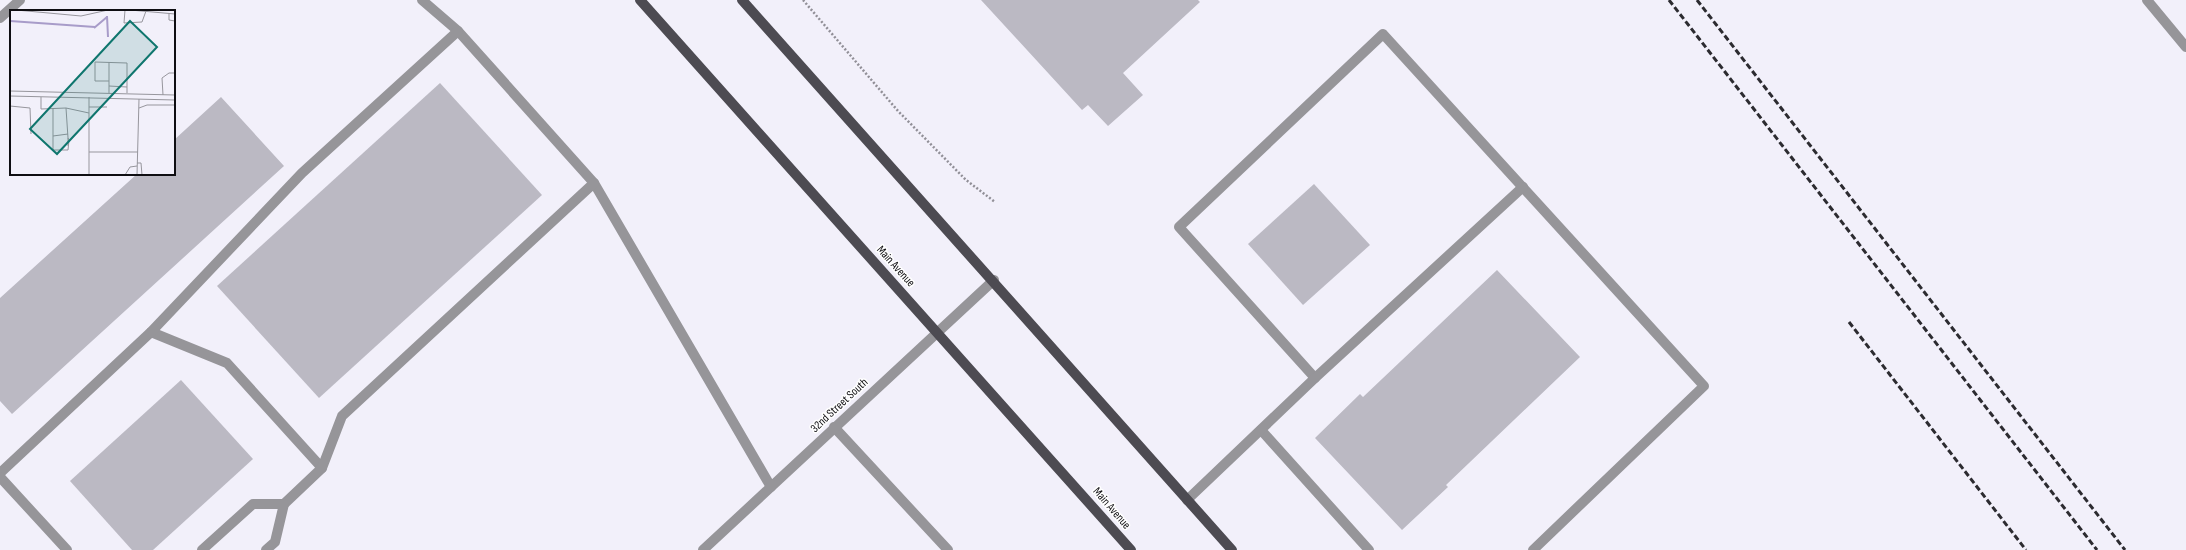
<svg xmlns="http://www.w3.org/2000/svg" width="2186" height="550" font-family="'Sofia Sans Condensed',sans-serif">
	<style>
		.building { fill: #bbb9c3 }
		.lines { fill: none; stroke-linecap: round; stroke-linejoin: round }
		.path { stroke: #918f97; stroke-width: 2.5; stroke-dasharray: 2 2; stroke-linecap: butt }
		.lane { stroke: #969599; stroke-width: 10 }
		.street { stroke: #969599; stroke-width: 10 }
		.primary { stroke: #4d4b52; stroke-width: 10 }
		.rail { stroke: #2c2b30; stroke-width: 3; stroke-dasharray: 6 3; stroke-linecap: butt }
		.labels { text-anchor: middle; stroke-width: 3; stroke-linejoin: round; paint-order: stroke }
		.street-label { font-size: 12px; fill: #0f0e12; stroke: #fff }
		.inset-river { fill: none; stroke: #a89cc9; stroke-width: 2 }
		.inset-road { fill: none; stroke: #97969d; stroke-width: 1 }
		.view { fill: #0f766e; fill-opacity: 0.15; stroke: #0f766e; stroke-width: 2 }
		.inset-edge { fill: none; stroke: #0f0e12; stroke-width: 2 }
	</style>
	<rect width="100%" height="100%" fill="#f2f0fa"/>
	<g class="building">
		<polygon points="981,0 1198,0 1200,2 1123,73 1143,95 1108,126 1088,105 1082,110"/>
		<polygon points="440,83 542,195 319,398 217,286"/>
		<polygon points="221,97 284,166 12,414 0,401 0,298 137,174 174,174 174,140"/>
		<polygon points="1314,184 1370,245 1303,305 1248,244"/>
		<polygon points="1497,270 1580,357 1446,485 1448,487 1402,530 1315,438 1360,394 1363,397"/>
		<polygon points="181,380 253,459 153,550 132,550 70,481"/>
	</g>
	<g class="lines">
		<polyline class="path" points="803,0 898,111 966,180 995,202"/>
		<g class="lane">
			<polyline points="422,0 458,31 594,183 771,487"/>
			<polyline points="2147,0 2186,47"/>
			<polyline points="0,18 20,0"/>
			<polyline points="151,332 227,363 322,468"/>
			<polyline points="1315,378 1179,227 1383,34 1704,386 1533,550"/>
			<polyline points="834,427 948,550"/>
			<polyline points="1261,430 1369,550"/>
			<polyline points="0,473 151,332 302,173 458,31"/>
			<polyline points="0,477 67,550"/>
			<polyline points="1187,500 1315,378 1523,187"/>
			<polyline points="284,504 322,468 342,416 594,183"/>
			<polyline points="202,550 253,504 284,504 275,542 266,550"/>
		</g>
		<polyline class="street" points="703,550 994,280"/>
		<g class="primary">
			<polyline points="640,0 1131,550"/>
			<polyline points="742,0 1232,550"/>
		</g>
		<g class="rail">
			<polyline points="1669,0 2097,550"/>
			<polyline points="1697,0 2125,550"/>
			<polyline points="1849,322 2026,550"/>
		</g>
	</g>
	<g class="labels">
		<g class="street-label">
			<text transform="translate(896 266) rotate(48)" y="4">Main Avenue</text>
			<text transform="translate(839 405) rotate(-43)" y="4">32nd Street South</text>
			<text transform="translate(1112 508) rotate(49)" y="4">Main Avenue</text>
		</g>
	</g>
	<g transform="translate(10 10)">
		<rect width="165" height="165" fill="#f2f0fa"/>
		<path class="inset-river" d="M97 6 98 27M0 11 85 17M84 18 97 7"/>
		<path class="inset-road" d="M6 0 71 6 98 0M115 0 114 13 132 12 136 1M120 0 165 4M159 3V10L165 11M99 71H85V52L117 53V83M99 76 117 77M0 81 165 85M99 83V52M153 85 152 68 159 63H165M0 86 165 90M31 87V99L56 98 79 103M0 96 20 98 21 124M79 97H97M43 98V140H58L59 130 58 128V136M56 98 58 128M129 98 137 95H165M43 126 58 124M79 142H128M127 153H131L132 165M79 165V87M115 165 120 157 127 156M127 165 129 89"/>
		<path class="view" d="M120 11 147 37 47 144 20 119Z"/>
		<rect width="165" height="165" class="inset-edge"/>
	</g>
</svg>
